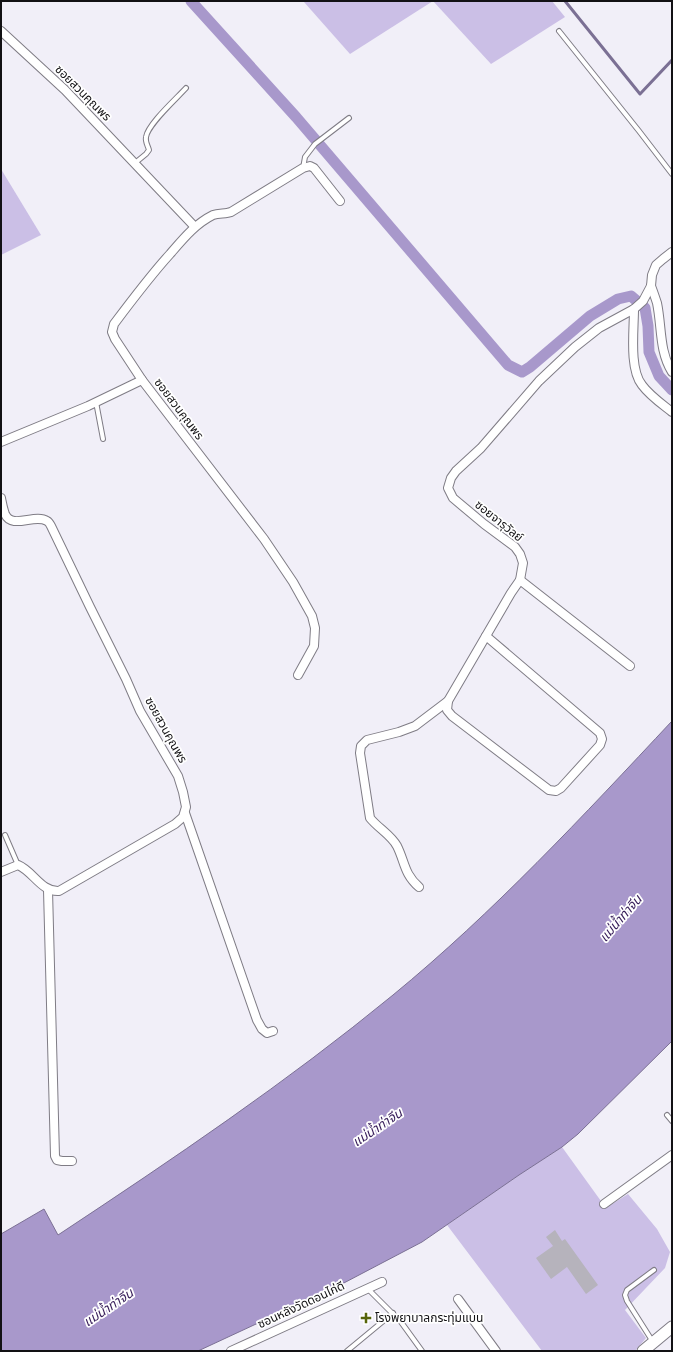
<svg xmlns="http://www.w3.org/2000/svg" width="673" height="1352" font-family="Spectral,'Noto Sans Thai',serif">
	<style>
		.green { fill: #cbbfe6 }
		.water { fill: #a898cb; stroke: #7b7094 }
		.lines { fill: none; stroke-linecap: round; stroke-linejoin: round }
		.stream { stroke: #7b7094; stroke-width: 3 }
		.canal { stroke: #a898cb; stroke-width: 11 }
		.building { fill: #b6b3bc }
		.lane-casing { stroke: #7f7c85; stroke-width: 6 }
		.street-casing { stroke: #7f7c85; stroke-width: 10 }
		.secondary-casing { stroke: #7f7c85; stroke-width: 13 }
		.lane { stroke: #fff; stroke-width: 4 }
		.street { stroke: #fff; stroke-width: 8 }
		.secondary { stroke: #fff; stroke-width: 11 }
		.poi-dot { fill: #57650a; stroke: #fff; stroke-width: 1.5 }
		.labels { text-anchor: middle; stroke-width: 3.5; stroke-linejoin: round; paint-order: stroke }
		.street-label { font-size: 12px; fill: #121114; stroke: #fff }
		.poi-label { font-size: 12px; fill: #121114; stroke: #fff; text-anchor: start }
		.water-label { font-size: 13px; font-style: italic; fill: #351b58; stroke: #fff }
	</style>
	<rect width="100%" height="100%" fill="#f1eff8"/>
	<g class="green">
		<polygon points="305,1 433,1 350,54 304,2"/>
		<polygon points="433,1 552,1 565,17 491,64"/>
		<polygon points="1,169 41,235 1,255"/>
		<polygon points="562,1147 606,1208 628,1194 657,1229 670,1252 665,1268 625,1310 646,1338 635,1351 542,1351 447,1225 519,1175"/>
	</g>
	<path class="water" d="M672 721V1041L578 1134 562 1147 519 1175 422 1242 340 1285 198 1351H1V1234L44 1209 58 1235C173 1159 287 1082 393 995 493 913 584 815 672 721Z"/>
	<g class="lines">
		<polyline class="stream" points="565,1 640,94 672,60"/>
		<polyline class="canal" points="191,1 296,117 508,365 522,372 530,367 590,316 618,299 631,296 645,308 648,326 649,352 659,376 672,390"/>
	</g>
	<polygon class="building" points="555,1230 562,1241 565,1239 598,1285 586,1294 567,1267 551,1279 536,1258 553,1246 546,1237"/>
	<g class="lines">
		<g class="lane-casing">
			<g id="lane">
				<polyline points="559,31 639,131 672,174"/>
				<path d="M135 163 146 154 149 150C148 146 145 142 146 137 148 124 176 99 186 88"/>
				<polyline points="303,168 305,157 315,144 349,118"/>
				<polyline points="96,402 103,439"/>
				<polyline points="5,835 18,865"/>
				<polyline points="667,1115 672,1121"/>
				<polyline points="367,1288 401,1322 422,1351"/>
				<polyline points="653,1342 627,1301 625,1295 627,1290 654,1270"/>
				<polyline points="347,1351 393,1313"/>
			</g>
		</g>
		<g class="street-casing">
			<g id="street">
				<polyline points="1,31 65,90 194,226"/>
				<path d="M651 286C653 291 655 297 657 303 662 327 659 351 672 372"/>
				<path d="M634 309C634 330 629 369 642 385 650 396 662 404 672 412"/>
				<polyline points="1,442 88,406 142,380"/>
				<path d="M1 498C2 503 3 509 5 514 12 530 35 513 47 521 49 522 50 524 51 526L90 607 126 679 140 711 178 776 183 792 186 807 183 817 175 824 59 891C41 892 33 871 18 865L1 872"/>
				<polyline points="520,580 630,666"/>
				<path d="M298 675 314 646 315 628 312 616 293 582 264 539 142 380 115 339 112 332 114 324C132 300 150 276 170 254 183 239 195 224 213 215 219 213 226 214 231 212L303 168 310 166 314 168 340 201"/>
				<polyline points="448,701 447,710 452,716 549,790 556,791 561,788 600,745 602,739 600,733 486,636"/>
				<polyline points="185,813 257,1020 262,1029 267,1033 273,1031"/>
				<path d="M419 887C404 874 405 862 397 846 391 835 378 828 370 818L360 753 361 746 367 740 399 732 415 726 448 701 511 593 520 580 523 563 520 554 515 547 484 524 453 498 448 488 451 478 456 471 481 448 539 381 575 347 599 328 634 309 643 301 651 286 652 275 656 265 663 259 672 252"/>
				<polyline points="48,890 55,1156 57,1160 62,1161 72,1161"/>
				<polyline points="604,1204 672,1155"/>
				<polyline points="458,1299 496,1351"/>
				<polyline points="231,1351 382,1282"/>
			</g>
		</g>
		<g class="secondary-casing">
			<polyline id="secondary" points="643,1351 672,1327"/>
		</g>
		<use href="#lane" class="lane"/>
		<use href="#street" class="street"/>
		<use href="#secondary" class="secondary"/>
	</g>
	<path class="poi-dot" d="M364 1312h4v4h4v4h-4v4h-4v-4h-4v-4h4z"/>
	<g class="labels">
		<g class="street-label">
			<text transform="translate(83 93) rotate(45)" y="4">ซอยสวนคุณพร</text>
			<text transform="translate(179 409) rotate(53)" y="4">ซอยสวนคุณพร</text>
			<text transform="translate(499 521) rotate(39)" y="4">ซอยจารุวัลย์</text>
			<text transform="translate(166 730) rotate(61)" y="4">ซอยสวนคุณพร</text>
			<text transform="translate(301 1305) rotate(-25)" y="4">ซอนหลังวัดดอนไก่ดี</text>
		</g>
		<g class="poi-label">
			<text x="375" y="1322">โรงพยาบาลกระทุ่มแบน</text>
		</g>
		<g class="water-label">
			<text transform="translate(620 918) rotate(-49)" y="5">แม่น้ำท่าจีน</text>
			<text transform="translate(377 1127) rotate(-34)" y="5">แม่น้ำท่าจีน</text>
			<text transform="translate(108 1307) rotate(-34)" y="5">แม่น้ำท่าจีน</text>
		</g>
	</g>
	<rect width="673" height="1352" fill="none" stroke="#121114" stroke-width="4"/>
</svg>
